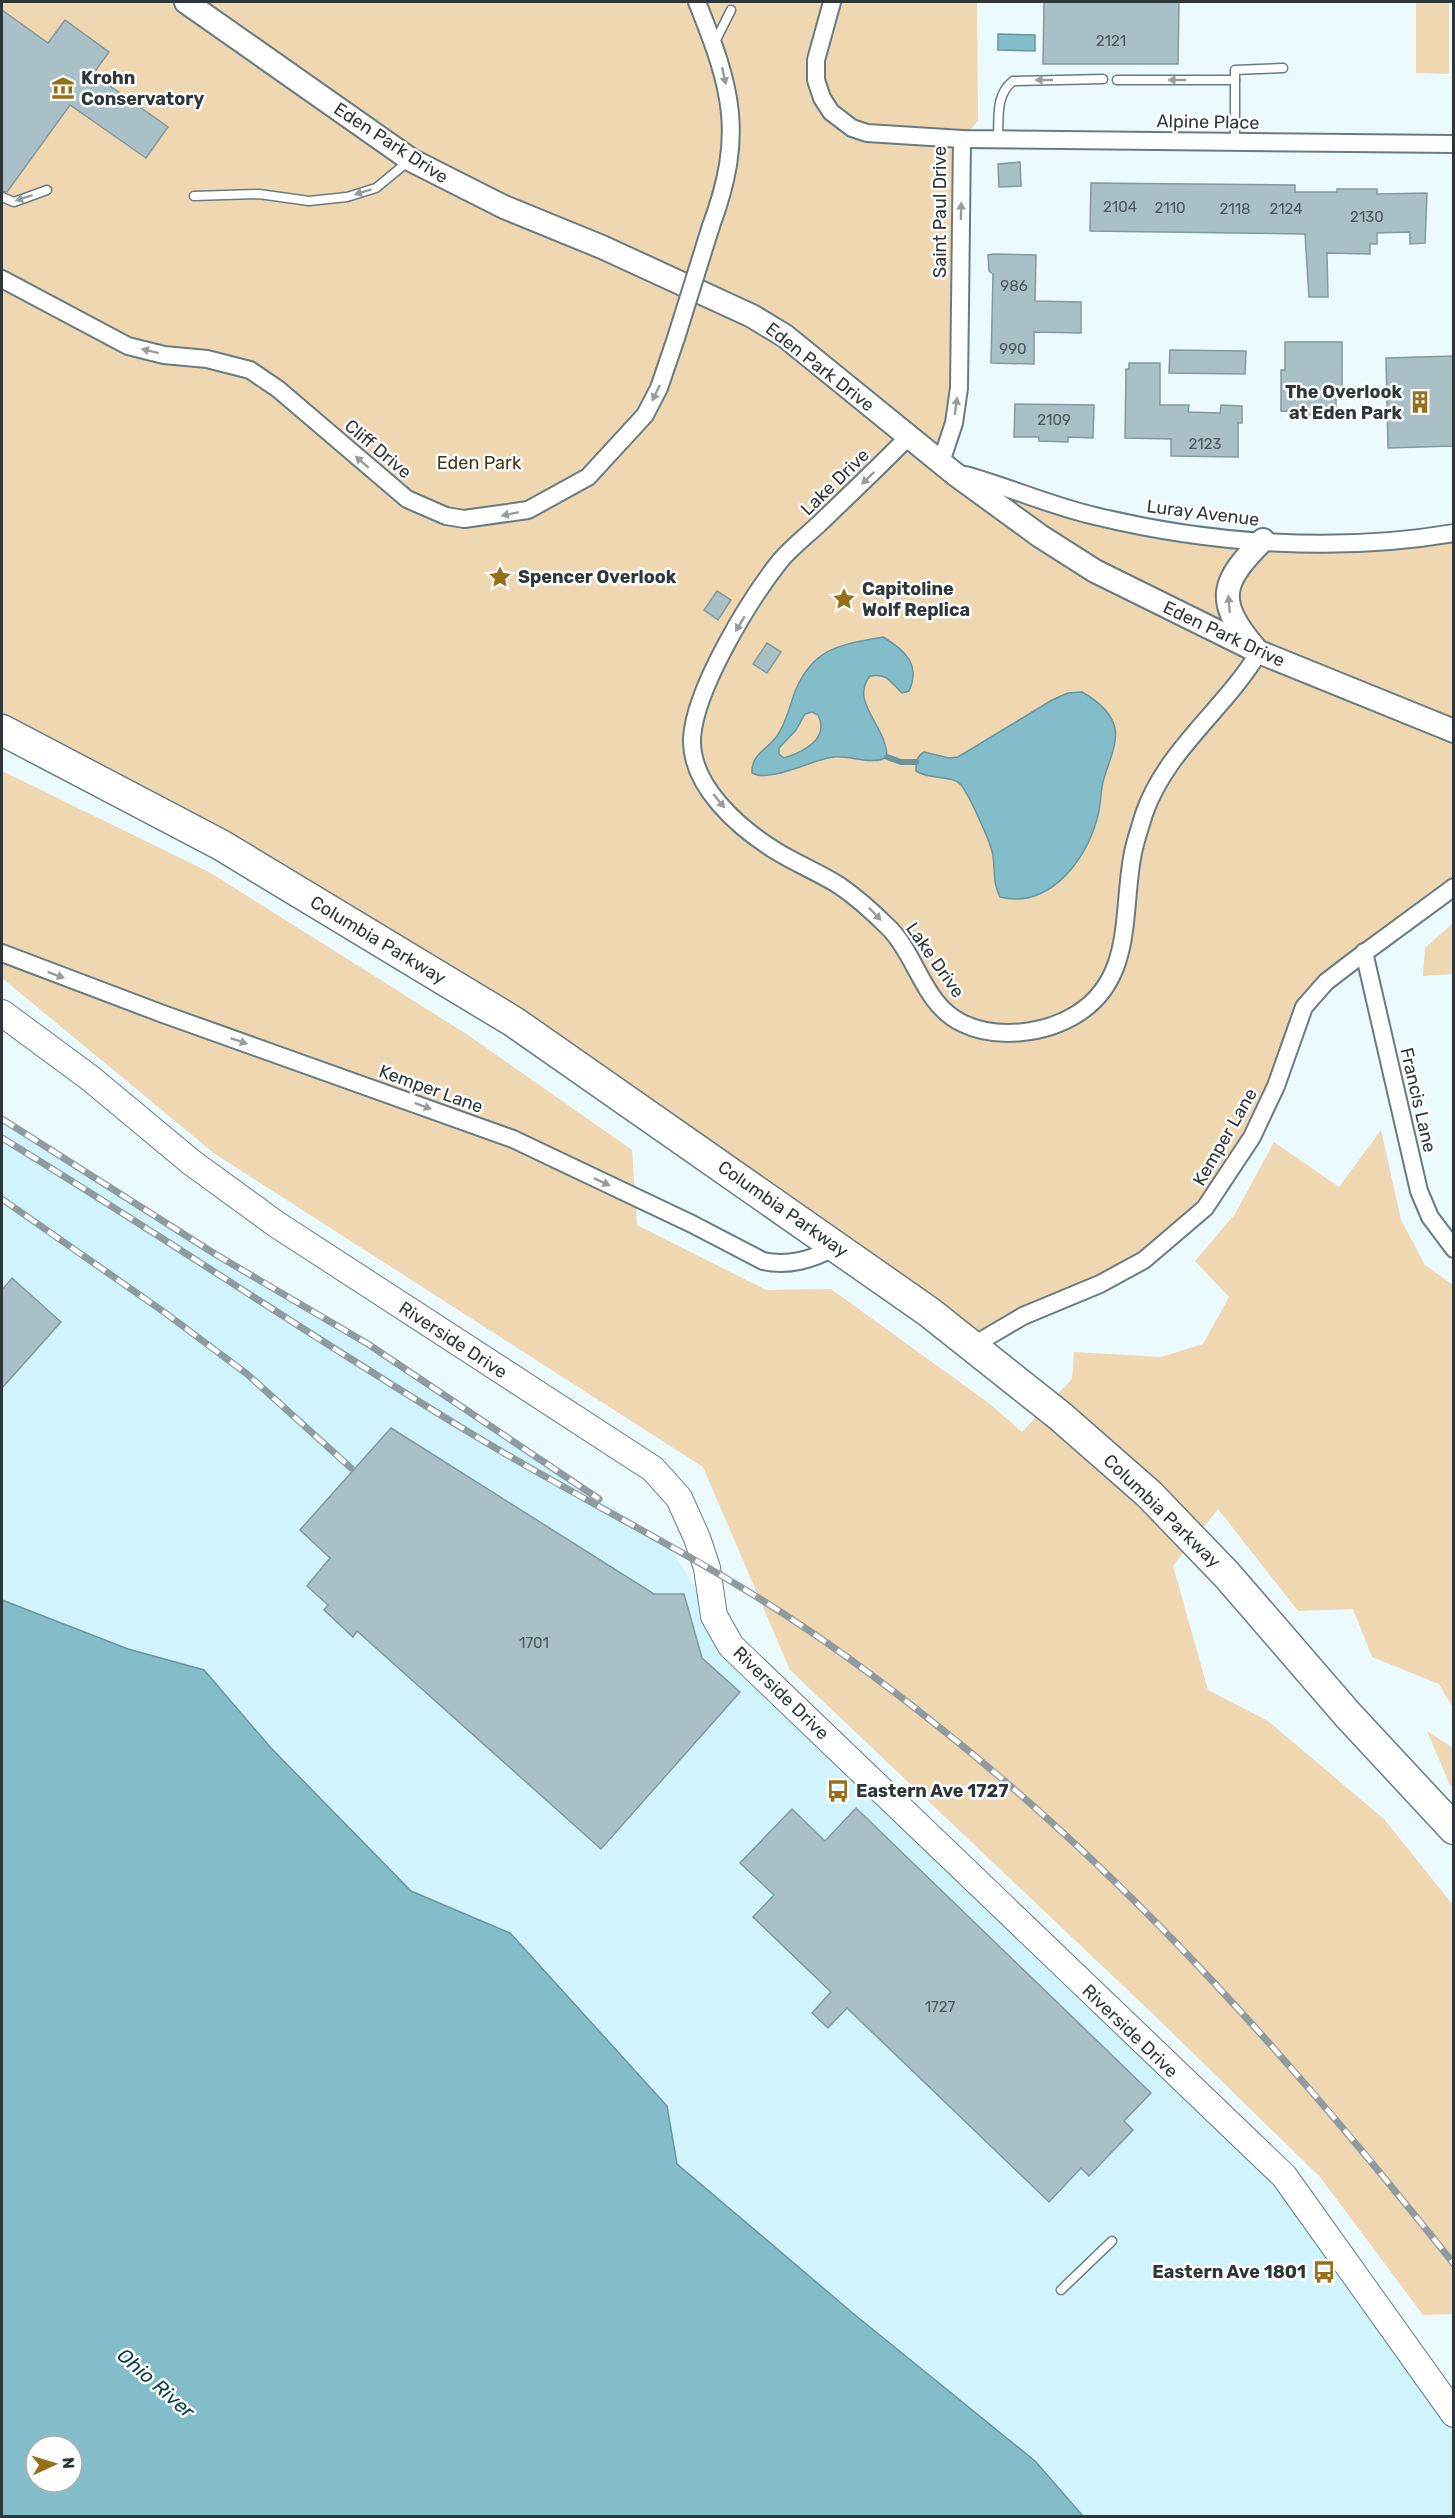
<svg xmlns="http://www.w3.org/2000/svg" width="1455" height="2518" font-family="Rubik,sans-serif">
	<style>
		.built { fill: #d1f4fc }
		.green { fill: #eed7b1 }
		.water { fill: #84bdca; stroke: #6a959f; stroke-width: 1.5; fill-rule: evenodd }
		.lines { fill: none; stroke-linecap: round; stroke-linejoin: round }
		.stream { stroke: #6a959f; stroke-width: 6 }
		.building { fill: #a8c0c6; stroke: #82999f; stroke-width: 1.5 }
		.lane-casing { stroke: #667c82; stroke-width: 11 }
		.street-casing { stroke: #667c82; stroke-width: 20 }
		.secondary-casing { stroke: #667c82; stroke-width: 26 }
		.primary-casing { stroke: #667c82; stroke-width: 28 }
		.highway-casing { stroke: #667c82; stroke-width: 33 }
		.lane { stroke: #fff; stroke-width: 8 }
		.street { stroke: #fff; stroke-width: 16 }
		.secondary { stroke: #fff; stroke-width: 22 }
		.primary { stroke: #fff; stroke-width: 26 }
		.highway { stroke: #fff; stroke-width: 30 }
		.rail-casing { stroke: #8f9b9f; stroke-width: 7 }
		.rail { stroke: #fff; stroke-width: 4.5; stroke-dasharray: 14; stroke-linecap: butt }
		.street-bridge-casing { stroke: #667c82; stroke-width: 20; stroke-linecap: butt }
		.street-bridge { stroke: #fff; stroke-width: 16 }
		.oneway { fill: #969b9c }
		.labels { text-anchor: middle; stroke-width: 5; stroke-linejoin: round; paint-order: stroke }
		.number-label { font-size: 15px; fill: #4c595d }
		.poi-label { font-size: 18px; font-weight: bold; fill: #2d373a; stroke: #fff; text-anchor: start }
		.street-label { font-size: 18px; fill: #2d373a; stroke: #fff }
		.park-label { font-size: 18px; fill: #463412; stroke: #fff }
		.water-label { font-size: 20px; font-style: italic; fill: #073e48; stroke: #fff }
	</style>
	<rect width="100%" height="100%" fill="#ebfafe"/>
	<polygon class="built" points="2,1119 215,1254 368,1344 667,1544 714,1616 1284,2176 1453,2415 1453,2516 1083,2516 1035,2461 855,2315 677,2164 667,2106 510,1933 411,1891 271,1748 204,1670 128,1649 2,1600"/>
	<g class="green">
		<polygon points="2,2 977,2 978,121 962,139 959,388 940,464 1027,496 1225,538 1453,533 1453,887 1304,1007 1252,1137 1176,1234 972,1346 514,1022 2,730"/>
		<polygon points="1416,2 1449,2 1449,74 1416,73"/>
		<polygon points="2,771 209,872 468,1035 632,1150 637,1225 766,1290 831,1289 990,1404 1022,1432 1072,1379 1074,1352 1161,1357 1203,1344 1229,1297 1195,1261 1235,1214 1274,1142 1339,1187 1381,1130 1401,1220 1425,1265 1453,1285 1453,1708 1439,1684 1372,1657 1353,1609 1298,1611 1218,1509 1173,1566 1208,1690 1268,1721 1384,1819 1453,1905 1453,2314 1423,2315 1320,2177 1156,2017 790,1670 703,1467 215,1154 2,978"/>
		<polygon points="1453,923 1453,974 1423,976 1425,948"/>
		<polygon points="1427,1731 1453,1748 1453,1788 1450,1785"/>
	</g>
	<g class="water">
		<polygon points="998,34 1035,35 1035,51 998,50"/>
		<path d="M883 637C905 650 921 665 909 691L902 693C890 682 888 673 870 676 849 702 887 726 887 757 873 766 850 755 833 757 811 760 770 783 752 773 751 754 767 750 777 736 787 722 790 704 796 689 815 646 842 645 883 637ZM812 712 818 715C830 739 803 752 784 758L779 754V748L796 730 805 714Z"/>
		<path d="M1082 692C1096 700 1112 712 1115 729 1118 745 1107 766 1103 782 1100 794 1101 807 1097 819 1086 860 1050 909 1000 897 993 884 995 871 993 856 992 845 968 792 960 784 951 775 930 780 916 771 916 762 916 757 924 752L949 758 958 757 1052 700 1068 693Z"/>
		<path d="M2 1600 128 1649 204 1670 271 1748 411 1891 510 1933 667 2106 677 2164 855 2315 1035 2461 1083 2516H2ZM36 2446H72V2482H36Z"/>
	</g>
	<g class="lines">
		<polyline class="stream" points="887,757 901,762 916,762"/>
	</g>
	<g class="building">
		<polygon points="1044,2 1179,2 1178,64 1043,64"/>
		<polygon points="2,10 48,43 65,20 109,52 93,74 168,127 146,158 70,105 7,192 2,191"/>
		<polygon points="1020,162 1021,186 999,187 998,164"/>
		<polygon points="1091,183 1295,185 1295,192 1337,192 1337,189 1377,189 1377,194 1427,193 1425,243 1410,244 1410,232 1377,233 1377,244 1370,244 1370,254 1327,253 1328,297 1309,297 1305,234 1090,231"/>
		<polygon points="994,254 1036,255 1035,301 1081,302 1081,333 1034,332 1034,364 991,363 993,274 989,271 988,255"/>
		<polygon points="1285,342 1342,342 1342,397 1336,397 1336,414 1301,416 1301,412 1281,411 1281,370 1285,370"/>
		<polygon points="1170,350 1246,351 1245,374 1169,373"/>
		<polygon points="1454,356 1454,446 1388,448 1386,358"/>
		<polygon points="1129,363 1160,363 1160,405 1189,405 1188,412 1220,413 1221,405 1242,406 1242,423 1238,423 1238,457 1171,456 1171,439 1125,438 1126,369 1129,369"/>
		<polygon points="1015,404 1094,405 1093,438 1068,437 1068,442 1039,441 1039,437 1014,437"/>
		<polygon points="717,591 731,600 718,620 704,610"/>
		<polygon points="767,643 781,652 767,673 753,664"/>
		<polygon points="12,1278 61,1322 2,1388 2,1290"/>
		<polygon points="391,1428 654,1594 684,1594 702,1658 740,1692 601,1849 357,1631 353,1637 324,1610 328,1605 307,1586 330,1558 300,1530"/>
		<polygon points="856,1808 1151,2093 1124,2121 1133,2130 1089,2176 1081,2168 1049,2202 847,2008 828,2028 812,2013 831,1992 753,1917 774,1895 740,1863 792,1809 825,1841"/>
	</g>
	<g class="lines">
		<g class="lane-casing">
			<g id="lane">
				<polyline points="714,44 731,10"/>
				<polyline points="1117,80 1235,80"/>
				<path d="M998 139C999 119 995 95 1013 81L1103 79"/>
				<polyline points="1235,141 1235,70 1283,68"/>
				<polyline points="194,196 259,194 309,201 347,197 376,188 410,160"/>
				<polyline points="2,197 14,202 47,190"/>
				<polyline points="1061,2290 1112,2241"/>
			</g>
		</g>
		<g class="street-casing">
			<g id="street">
				<path d="M697 2C732 89 745 134 711 226"/>
				<polyline points="832,2 816,60 816,80 822,98 831,112 852,128 867,133 962,139 1454,144"/>
				<polyline points="2,279 128,346 164,355 207,359 250,370 278,389 407,499 446,516 464,519 528,510 588,477 645,415 659,388 676,338"/>
				<path d="M909 436C880 466 849 495 819 524 806 536 791 548 780 561 749 600 695 689 692 738 690 786 739 828 776 851 797 864 820 873 840 886 859 899 874 913 890 929 917 957 924 1005 962 1023 996 1040 1045 1034 1077 1014 1133 979 1122 915 1132 858 1134 844 1140 828 1144 814 1166 750 1225 709 1259 652"/>
				<polyline points="941,462 954,423 959,388 962,139"/>
				<path d="M965 475C1009 487 1051 506 1095 516 1210 544 1337 553 1454 533"/>
				<polyline points="1364,952 1419,1191 1430,1217 1454,1249"/>
				<path d="M2 953 163 1014 513 1139 692 1224 763 1261C789 1267 813 1259 836 1247"/>
				<polyline points="972,1346 1023,1316 1100,1284 1144,1260 1205,1208 1252,1137 1276,1086 1304,1007 1326,982 1352,962 1454,887"/>
			</g>
		</g>
		<g class="secondary-casing">
			<g id="secondary">
				<polyline points="186,2 411,160 504,207 602,247 752,316 785,336 955,474 1040,536 1095,571 1259,652 1454,731"/>
				<path d="M1254 647C1214 600 1222 581 1263 540"/>
			</g>
		</g>
		<g class="primary-casing">
			<polyline id="primary" points="2,1013 90,1078 191,1162 276,1224 653,1469 679,1498 697,1538 707,1568 714,1616 731,1646 1284,2176 1454,2414"/>
		</g>
		<g class="highway-casing">
			<polyline id="highway" points="2,730 221,845 514,1022 929,1312 1060,1416 1149,1494 1227,1575 1348,1715 1454,1829"/>
		</g>
		<use href="#lane" class="lane"/>
		<use href="#street" class="street"/>
		<use href="#secondary" class="secondary"/>
		<use href="#primary" class="primary"/>
		<use href="#highway" class="highway"/>
		<g class="rail-casing">
			<g id="rail">
				<polyline points="2,1119 215,1254 368,1344 599,1499"/>
				<path d="M2 1138C158 1233 310 1336 467 1431 565 1491 668 1541 765 1602 826 1640 884 1683 939 1727 1135 1882 1299 2069 1454 2264"/>
				<polyline points="2,1199 164,1312 247,1374 351,1468"/>
			</g>
		</g>
		<use href="#rail" class="rail"/>
		<g class="street-bridge-casing">
			<polyline id="street-bridge" points="676,338 711,226"/>
		</g>
		<use href="#street-bridge" class="street-bridge"/>
	</g>
	<defs><path id="oneway-solid" d="M-6-.8H1V-3.2L6.5 0L1 3.2V.8H-6Z" transform="scale(1.5)"/></defs>
	<g class="oneway">
		<use href="#oneway-solid" transform="translate(724 76) rotate(78)"/>
		<use href="#oneway-solid" transform="translate(1044 80) rotate(180)"/>
		<use href="#oneway-solid" transform="translate(1177 80) rotate(-180)"/>
		<use href="#oneway-solid" transform="translate(363 192) rotate(163)"/>
		<use href="#oneway-solid" transform="translate(24 198) rotate(162)"/>
		<use href="#oneway-solid" transform="translate(961 211) rotate(-89)"/>
		<use href="#oneway-solid" transform="translate(150 351) rotate(-166)"/>
		<use href="#oneway-solid" transform="translate(656 393) rotate(116)"/>
		<use href="#oneway-solid" transform="translate(956 406) rotate(-82)"/>
		<use href="#oneway-solid" transform="translate(362 462) rotate(-139)"/>
		<use href="#oneway-solid" transform="translate(868 478) rotate(136)"/>
		<use href="#oneway-solid" transform="translate(510 514) rotate(168)"/>
		<use href="#oneway-solid" transform="translate(1229 604) rotate(-95)"/>
		<use href="#oneway-solid" transform="translate(740 624) rotate(121)"/>
		<use href="#oneway-solid" transform="translate(719 801) rotate(51)"/>
		<use href="#oneway-solid" transform="translate(875 914) rotate(46)"/>
		<use href="#oneway-solid" transform="translate(56 975) rotate(20)"/>
		<use href="#oneway-solid" transform="translate(239 1041) rotate(19)"/>
		<use href="#oneway-solid" transform="translate(423 1106) rotate(20)"/>
		<use href="#oneway-solid" transform="translate(602 1182) rotate(25)"/>
	</g>
	<defs>
		<g id="museum-bare" transform="scale(1.8)"><path d="M0-6L6-3V-2H-6V-3ZM-5-1h2V3h-2ZM-1-1h2V3h-2ZM3-1h2V3H3ZM-6 4H6V6H-6Z" fill="#976f1b" stroke="#fff" stroke-width="2.5" paint-order="stroke"/></g>
		<g id="building-bare" transform="scale(1.8)"><path d="M-4-6H4V6H1V3H-1V6H-4ZM-2.5-4.3h1.7v1.8h-1.7ZM.8-4.3h1.7v1.8H.8ZM-2.5-1h1.7V.8h-1.7ZM.8-1h1.7V.8H.8Z" fill="#976f1b" stroke="#fff" stroke-width="2.5" paint-order="stroke"/></g>
		<g id="sight-bare" transform="scale(1.8)"><path d="M0-6L1.8-2.2L6-1.7L2.9 1.2L3.7 5.4L0 3.3L-3.7 5.4L-2.9 1.2L-6-1.7L-1.8-2.2Z" fill="#976f1b" stroke="#fff" stroke-width="2.5" paint-order="stroke"/></g>
		<g id="bus-bare" transform="scale(1.8)"><path d="M-5-6H5V4H4V6H2V4H-2V6H-4V4H-5ZM-3.5-4V0h7V-4ZM-3.5 1.2v1.5H-2V1.2ZM2 1.2v1.5H3.5V1.2Z" fill="#976f1b" stroke="#fff" stroke-width="2.5" paint-order="stroke"/></g>
	</defs>
	<g fill-rule="evenodd">
		<use href="#museum-bare" x="63" y="88"/>
		<use href="#building-bare" x="1420" y="402"/>
		<use href="#sight-bare" x="500" y="577"/>
		<use href="#sight-bare" x="844" y="599"/>
		<use href="#bus-bare" x="838" y="1791"/>
		<use href="#bus-bare" x="1324" y="2272"/>
	</g>
	<g class="labels">
		<g class="number-label">
			<text x="1111" y="46">2121</text>
			<text x="1120" y="212">2104</text>
			<text x="1170" y="213">2110</text>
			<text x="1235" y="214">2118</text>
			<text x="1286" y="214">2124</text>
			<text x="1367" y="222">2130</text>
			<text x="1014" y="291">986</text>
			<text x="1013" y="354">990</text>
			<text x="1054" y="425">2109</text>
			<text x="1205" y="449">2123</text>
			<text x="534" y="1648">1701</text>
			<text x="940" y="2012">1727</text>
		</g>
		<g class="poi-label">
			<text x="81" y="84">Krohn<tspan x="81" dy="21">Conservatory</tspan></text>
			<text x="1402" y="398" text-anchor="end">The Overlook<tspan x="1402" dy="21">at Eden Park</tspan></text>
			<text x="518" y="583">Spencer Overlook</text>
			<text x="862" y="595">Capitoline<tspan x="862" dy="21">Wolf Replica</tspan></text>
			<text x="856" y="1797">Eastern Ave 1727</text>
			<text x="1306" y="2278" text-anchor="end">Eastern Ave 1801</text>
		</g>
		<g class="street-label">
			<text transform="translate(1208 122) rotate(1)" y="6">Alpine Place</text>
			<text transform="translate(391 143) rotate(33)" y="6">Eden Park Drive</text>
			<text transform="translate(940 212) rotate(-90)" y="6">Saint Paul Drive</text>
			<text transform="translate(820 367) rotate(38)" y="6">Eden Park Drive</text>
			<text transform="translate(378 449) rotate(40)" y="6">Cliff Drive</text>
			<text transform="translate(835 482) rotate(-44)" y="6">Lake Drive</text>
			<text transform="translate(1203 513) rotate(7)" y="6">Luray Avenue</text>
			<text transform="translate(1224 634) rotate(25)" y="6">Eden Park Drive</text>
			<text transform="translate(378 940) rotate(31)" y="6">Columbia Parkway</text>
			<text transform="translate(935 960) rotate(55)" y="6">Lake Drive</text>
			<text transform="translate(431 1089) rotate(20)" y="6">Kemper Lane</text>
			<text transform="translate(1418 1100) rotate(77)" y="6">Francis Lane</text>
			<text transform="translate(1225 1137) rotate(-60)" y="6">Kemper Lane</text>
			<text transform="translate(783 1209) rotate(35)" y="6">Columbia Parkway</text>
			<text transform="translate(453 1340) rotate(33)" y="6">Riverside Drive</text>
			<text transform="translate(1162 1511) rotate(44)" y="6">Columbia Parkway</text>
			<text transform="translate(781 1693) rotate(44)" y="6">Riverside Drive</text>
			<text transform="translate(1130 2031) rotate(44)" y="6">Riverside Drive</text>
		</g>
		<g class="park-label">
			<text x="479" y="469">Eden Park</text>
		</g>
		<g class="water-label">
			<text transform="translate(156 2383) rotate(41)" y="7">Ohio River</text>
		</g>
	</g>
	<rect width="1455" height="2518" fill="none" stroke="#2d373a" stroke-width="6"/>
	<g transform="translate(54 2464) rotate(86)"><circle r="28" fill="#ffffff" stroke="#abafb0" stroke-width="1.5"/>
	<path d="M0-4.5L10 22L0 15L-10 22Z" fill="#976f1b"/>
	<text y="-9" font-size="16" font-weight="bold" text-anchor="middle" fill="#2d373a">N</text>
	</g>
</svg>
